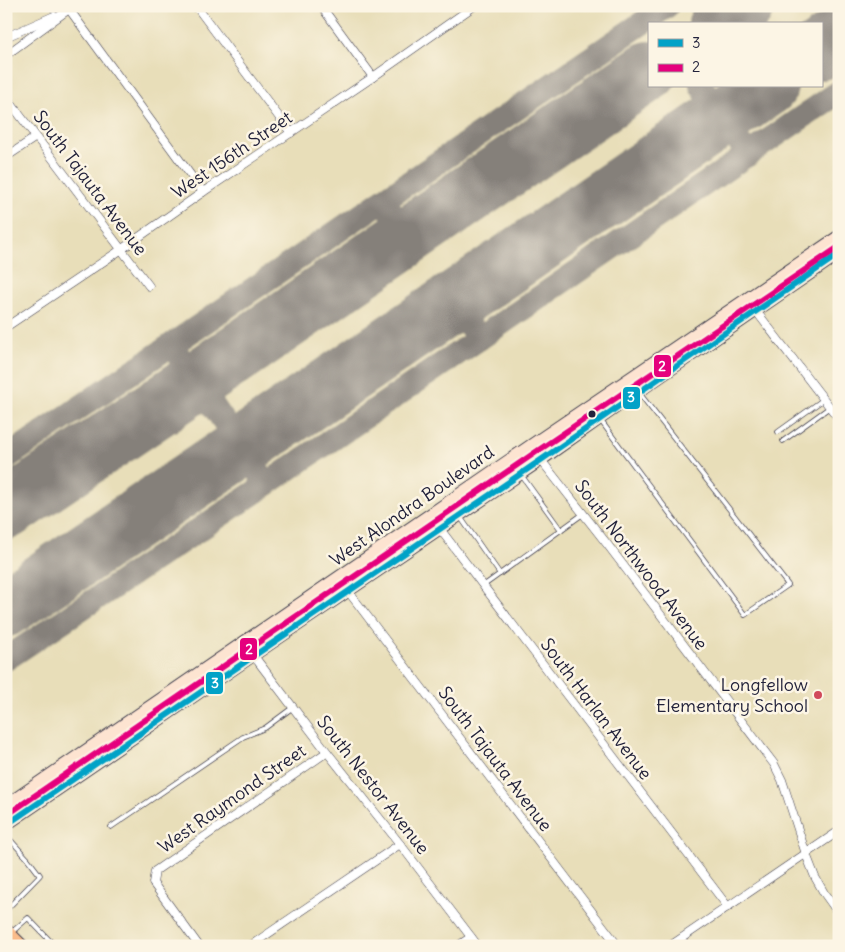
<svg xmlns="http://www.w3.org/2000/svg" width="845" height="952" font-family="Delius,sans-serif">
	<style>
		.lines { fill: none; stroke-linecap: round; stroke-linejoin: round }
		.taxiway { stroke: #85807a; stroke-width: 24 }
		.runway { stroke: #85807a; stroke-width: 60 }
		.service-casing { stroke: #403e4e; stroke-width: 5.5 }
		.minor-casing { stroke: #403e4e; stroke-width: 9 }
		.secondary-casing { stroke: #403e4e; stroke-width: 13 }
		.primary-casing { stroke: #403e4e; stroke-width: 14 }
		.service { stroke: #fff; stroke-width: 4 }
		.minor { stroke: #fff; stroke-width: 8 }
		.secondary { stroke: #fde4d1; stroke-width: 11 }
		.primary { stroke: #fabc8b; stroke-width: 12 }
		.bus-1-casing { stroke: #fcf5e5; stroke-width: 10 }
		.bus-2-casing { stroke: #fcf5e5; stroke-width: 10 }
		.bus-1 { stroke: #02a2c7; stroke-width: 6 }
		.bus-2 { stroke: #e5007d; stroke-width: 6 }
		.bus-dot { fill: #22223b; stroke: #fcf5e5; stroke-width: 2 }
		.poi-dot { fill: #d1495b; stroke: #fcf5e5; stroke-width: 2 }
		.labels { text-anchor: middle; stroke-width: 5; stroke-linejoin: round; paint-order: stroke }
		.street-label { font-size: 18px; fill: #22223b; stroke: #fcf5e5 }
		.poi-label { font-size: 18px; fill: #22223b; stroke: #fcf5e5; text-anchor: end }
		.line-badge { stroke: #fcf5e5; stroke-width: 2 }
		.badge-label { font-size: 14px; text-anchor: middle; font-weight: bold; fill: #fff }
	</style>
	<rect width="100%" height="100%" fill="#fcf5e5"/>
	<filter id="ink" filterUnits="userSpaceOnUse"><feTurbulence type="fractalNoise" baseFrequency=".02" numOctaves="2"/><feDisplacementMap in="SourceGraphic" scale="10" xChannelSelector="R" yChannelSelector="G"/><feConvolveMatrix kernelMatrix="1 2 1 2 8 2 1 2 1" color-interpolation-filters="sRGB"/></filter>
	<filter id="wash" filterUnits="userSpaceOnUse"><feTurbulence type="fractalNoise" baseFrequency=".0096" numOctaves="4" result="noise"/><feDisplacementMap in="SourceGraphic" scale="20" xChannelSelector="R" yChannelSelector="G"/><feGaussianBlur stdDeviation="1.12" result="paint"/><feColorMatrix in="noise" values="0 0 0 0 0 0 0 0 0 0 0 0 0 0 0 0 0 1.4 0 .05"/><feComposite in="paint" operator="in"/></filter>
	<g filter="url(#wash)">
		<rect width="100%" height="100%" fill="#e8deb9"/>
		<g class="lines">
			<g class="taxiway">
				<polyline points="701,86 748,155"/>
				<polyline points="384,201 408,236"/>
				<polyline points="453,302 479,339"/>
				<polyline points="172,346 267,484"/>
				<polyline points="6,458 667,6"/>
				<polyline points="6,659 267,484 839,92"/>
			</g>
			<g class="runway">
				<polyline points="718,24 744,6"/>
				<polyline points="821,50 839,38"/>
				<polyline points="6,510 197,381 649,71"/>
				<polyline points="6,607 242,447 768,86"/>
			</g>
		</g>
	</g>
	<g filter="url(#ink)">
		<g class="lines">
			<g class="service-casing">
				<g id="service">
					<polyline points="601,421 745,615 788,585 640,394"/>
					<polyline points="778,432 824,399"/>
					<polyline points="783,441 830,407"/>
					<polyline points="522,476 561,530"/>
					<polyline points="461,518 500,574"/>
					<polyline points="483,586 583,514"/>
					<polyline points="111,827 243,737 265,728 292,708"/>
					<polyline points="6,835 27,858 40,875 6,910"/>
					<polyline points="12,932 28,918 55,946"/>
				</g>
			</g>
			<g class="minor-casing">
				<g id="minor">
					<polyline points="196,6 291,133"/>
					<polyline points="321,6 373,77"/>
					<polyline points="6,37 54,16"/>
					<polyline points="6,55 69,9 203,192"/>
					<polyline points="6,97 149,286"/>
					<polyline points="6,157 36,137"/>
					<polyline points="750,296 756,311 839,419"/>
					<polyline points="6,327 122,249 203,192 373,77 474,6"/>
					<polyline points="531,445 541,460 607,544 774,764 782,780 806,854 815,877 824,893 839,914"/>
					<polyline points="440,529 728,907"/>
					<polyline points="348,591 618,946"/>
					<polyline points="244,643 327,752 400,844 478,946"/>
					<polyline points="199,946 153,883 155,871 327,752"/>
					<polyline points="250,946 400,844"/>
					<polyline points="458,946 471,937"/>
					<polyline points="670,946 839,831"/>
				</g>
			</g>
			<g class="secondary-casing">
				<g id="secondary">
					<polyline points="6,805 531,445 839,236"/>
					<polyline points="6,825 254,655 541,460 638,392 839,254"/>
				</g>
			</g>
			<g class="primary-casing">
				<polyline id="primary" points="6,930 22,946"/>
			</g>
			<use href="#service" class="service"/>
			<use href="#minor" class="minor"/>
			<use href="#secondary" class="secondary"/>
			<use href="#primary" class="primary"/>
			<g class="bus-1-casing">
				<polyline id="bus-1" points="6,825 541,460 839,254"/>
			</g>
			<g class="bus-2-casing">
				<polyline id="bus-2" points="11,812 536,452 839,247"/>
			</g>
			<use href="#bus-1" class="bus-1"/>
			<use href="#bus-2" class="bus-2"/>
		</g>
	</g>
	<circle class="bus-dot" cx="592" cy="414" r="4.5"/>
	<circle class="poi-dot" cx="818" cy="695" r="5"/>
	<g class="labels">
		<g class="street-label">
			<text transform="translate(232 155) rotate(-34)" y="6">West 156th Street</text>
			<text transform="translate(90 183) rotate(53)" y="6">South Tajauta Avenue</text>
			<text transform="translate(412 506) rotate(-35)" y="6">West Alondra Boulevard</text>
			<text transform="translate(641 565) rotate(53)" y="6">South Northwood Avenue</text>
			<text transform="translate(596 709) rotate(53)" y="6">South Harlan Avenue</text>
			<text transform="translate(495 759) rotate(53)" y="6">South Tajauta Avenue</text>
			<text transform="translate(373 785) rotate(52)" y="6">South Nestor Avenue</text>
			<text transform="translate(232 799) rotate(-35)" y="6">West Raymond Street</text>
		</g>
		<g class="poi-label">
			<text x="808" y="691">Longfellow<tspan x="808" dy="21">Elementary School</tspan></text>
		</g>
	</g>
	<g class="line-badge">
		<rect x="653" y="354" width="19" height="24" rx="5" fill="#e5007d"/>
		<rect x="622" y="386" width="19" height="24" rx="5" fill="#02a2c7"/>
		<rect x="239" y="637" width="19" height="24" rx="5" fill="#e5007d"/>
		<rect x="205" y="671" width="19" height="24" rx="5" fill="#02a2c7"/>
	</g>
	<g class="badge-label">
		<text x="662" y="371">2</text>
		<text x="631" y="402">3</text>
		<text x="249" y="654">2</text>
		<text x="215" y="688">3</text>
	</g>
	<rect width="845" height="952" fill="none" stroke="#fcf5e5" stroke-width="25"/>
	<rect x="648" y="22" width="175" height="65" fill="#fcf5e5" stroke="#a5a1a1"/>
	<rect x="658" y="39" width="25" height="8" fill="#02a2c7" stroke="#a5a1a1"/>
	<text x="692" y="48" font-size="15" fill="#22223b">3</text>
	<rect x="658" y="64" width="25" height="8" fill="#e5007d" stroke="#a5a1a1"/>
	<text x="692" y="72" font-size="15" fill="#22223b">2</text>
</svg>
